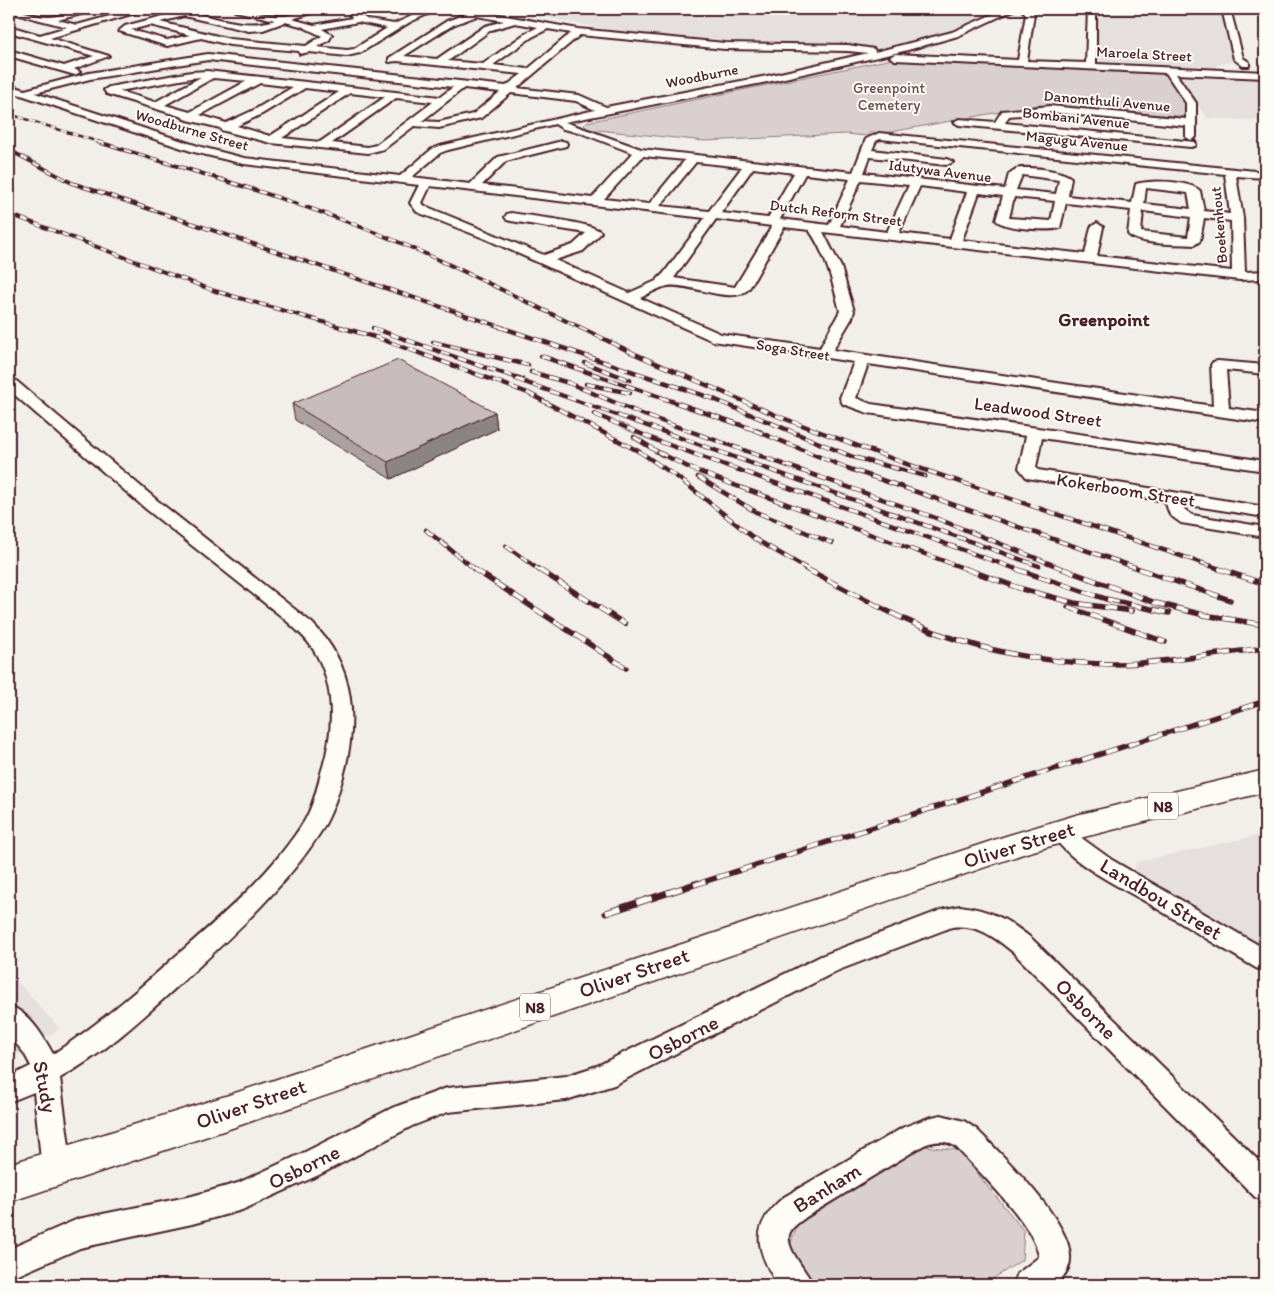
<svg xmlns="http://www.w3.org/2000/svg" width="1274" height="1294" font-family="Itim,sans-serif">
	<style>
		.built { fill: #e5dfdd }
		.green { fill: #d9d0cf; stroke: #92787d }
		.lines { fill: none; stroke-linecap: round; stroke-linejoin: round }
		.minor-casing { stroke: #4a1f2b; stroke-width: 4 }
		.highway-casing { stroke: #4a1f2b; stroke-width: 3 }
		.minor { fill: #fdfcf7; fill-rule: evenodd }
		.highway { fill: #fdfcf7; fill-rule: evenodd }
		.rail-far4-casing { stroke: #4a1f2b; stroke-width: 2.5 }
		.rail-far3-casing { stroke: #4a1f2b; stroke-width: 4 }
		.rail-far2-casing { stroke: #4a1f2b; stroke-width: 4.5 }
		.rail-far1-casing { stroke: #4a1f2b; stroke-width: 5.5 }
		.rail-casing { stroke: #4a1f2b; stroke-width: 7 }
		.rail-far4 { stroke: #fdfcf7; stroke-width: 2; stroke-dasharray: 5.5; stroke-linecap: butt }
		.rail-far3 { stroke: #fdfcf7; stroke-width: 2.5; stroke-dasharray: 7; stroke-linecap: butt }
		.rail-far2 { stroke: #fdfcf7; stroke-width: 3; stroke-dasharray: 9; stroke-linecap: butt }
		.rail-far1 { stroke: #fdfcf7; stroke-width: 4; stroke-dasharray: 12; stroke-linecap: butt }
		.rail { stroke: #fdfcf7; stroke-width: 5; stroke-dasharray: 16; stroke-linecap: butt }
		.wall { fill: #aca1a1; stroke: #4a1f2b }
		.shaded-wall { fill: #8c8383; stroke: #4a1f2b }
		.building { fill: #c8bbbb; stroke: #4a1f2b }
		.labels { text-anchor: middle; stroke-width: 4; stroke-linejoin: round; paint-order: stroke }
		.far-street-label { font-size: 15px; fill: #4a1f2b; stroke: #fdfcf7 }
		.far-park-label { font-size: 15px; fill: #6e4b54; stroke: #fdfcf7 }
		.shield { fill: #fdfcf7; stroke: #806168; stroke-width: 1 }
		.shield-label { font-size: 16px; font-weight: bold; fill: #4a1f2b }
		.street-label { font-size: 18px; fill: #4a1f2b; stroke: #fdfcf7 }
		.far-district-label { font-size: 19px; font-weight: bold; fill: #4a1f2b; stroke: #fdfcf7 }
		.near-street-label { font-size: 21px; fill: #4a1f2b; stroke: #fdfcf7 }
	</style>
	<rect width="100%" height="100%" fill="#f2efeb"/>
	<filter id="ink" filterUnits="userSpaceOnUse"><feTurbulence type="fractalNoise" baseFrequency=".02" numOctaves="2"/><feDisplacementMap in="SourceGraphic" scale="10" xChannelSelector="R" yChannelSelector="G"/><feConvolveMatrix kernelMatrix="1 2 1 2 8 2 1 2 1" color-interpolation-filters="sRGB"/></filter>
	<g filter="url(#ink)">
		<g class="built">
			<polygon points="504,9 998,9 954,29 856,55 622,32"/>
			<polygon points="1098,9 1223,9 1236,61 1215,65 1217,69 1212,70 1105,66 1098,63"/>
			<polygon points="1176,73 1265,77 1265,121 1207,118"/>
			<polygon points="1265,834 1265,949 1135,871 1136,862"/>
			<polygon points="9,972 60,1029 9,1060"/>
		</g>
		<g class="green">
			<polygon points="892,59 1162,73 1168,74 1187,102 1187,117 1038,105 885,133 870,132 867,136 846,134 705,141 588,129 584,125 587,122"/>
			<polygon points="924,1146 958,1150 1024,1231 1022,1260 983,1285 815,1285 789,1248 797,1225"/>
		</g>
		<g class="lines">
			<g class="minor-casing">
				<g id="minor">
					<path d="M9 9C22 9 35 17 48 17 61 17 74 9 87 9L85 13 58 20 77 25 135 9H148L50 38 109 56 74 69 80 72 75 75 9 56V50L64 66 94 56 9 32V26L40 35 67 27 9 12Z"/>
					<path d="M189 9H202L194 13C222 19 247 29 275 20L235 11 234 9C250 9 266 16 281 16 292 16 305 9 319 9L318 11 292 19 314 25 352 18 349 14C355 8 364 8 372 9L360 15 368 20 394 24 428 9H439L410 22 360 53 347 56 309 52 300 54 299 51 230 45 201 38 167 46 119 31 125 26ZM184 16 249 31 263 30 285 22 301 26 322 36 306 46 230 39 160 22ZM358 22 387 28 354 49 347 50 317 47 329 40 332 35 322 29ZM150 25 190 35 167 40 131 30Z"/>
					<path d="M451 9H467L578 29 725 43 848 45 874 49 875 52 952 32 1005 9H1016L958 36 904 51 767 82 565 122 641 149 853 172 866 139 879 133 1265 172V178L1236 176 1243 218 1245 272 1265 271V279L1239 280 823 232 841 267 854 311 852 318 833 350 1213 406 1211 365 1213 362 1218 361 1265 365V374L1226 370 1229 408 1265 413V423L868 364 856 398 871 404 1265 461V471L1042 438 1036 467 1038 470 1265 507V517L1183 504 1184 509 1192 515 1265 527V537L1181 523 1170 515 1165 501 1027 478 1019 468 1026 436 868 413 843 404 840 398 854 362 713 341 486 239 417 212 410 203 419 185 244 164 194 152 9 91V85L25 90 89 73 208 54 506 86 522 74 397 61 389 62V58L447 21 466 14 452 11ZM477 16 504 21 485 26 437 59 404 56 453 25ZM515 23 538 27 526 33 483 64 448 61 491 30ZM548 29 571 33 528 69 493 65 532 37ZM580 35 725 49 848 51 868 53 767 76 606 107 579 95 517 88ZM208 60 453 87 440 97 207 71 191 72 109 87 104 90 107 94 183 117 184 119 220 128 221 130 271 143 368 153 384 149 414 126 439 128 481 118 511 93 576 101 595 110 440 146 432 149 400 176 244 158 201 147 35 93 90 79ZM201 77 155 102 119 91 191 78ZM213 78 247 81 190 112 165 105ZM260 83 293 87 254 110 226 123 200 115ZM305 88 339 92 270 136 237 126 262 114ZM464 88 500 92 473 114 439 122 422 121ZM350 93 385 97 320 142 282 138ZM396 98 433 102 376 145 368 147 332 143ZM555 124 563 129 581 133 633 153 592 198 482 185 506 161 566 146 567 144 566 142 562 141 498 157 470 184 412 177 440 153 448 150ZM880 139 1225 174 1230 214 1204 211 1200 191C1189 180 1150 180 1136 184L1132 203 1068 196 1071 178C1063 170 1027 166 1016 169L1009 174 1005 189 864 173 870 157 947 165 953 162 947 159 872 150 876 141ZM643 156 685 160 649 204 604 199ZM696 162 742 167 709 211 660 206ZM753 168 794 173 768 218 721 213ZM805 174 850 179 829 225 780 219ZM1022 175 1059 180 1056 194 1016 190ZM861 180 909 185 887 232 840 226ZM430 186 705 218 664 273 656 281 629 293 555 260 583 251 599 235 601 232C592 222 528 216 511 213L507 214 505 217 507 220 511 221 586 233 573 245 544 255 425 206 422 203ZM920 186 967 192 950 239 899 233ZM1146 188 1188 193 1191 209 1144 204ZM979 193 1003 196 996 220C1004 229 1048 231 1060 228L1066 203 1131 210 1128 234C1137 245 1179 244 1194 245L1200 241 1204 218 1231 221 1232 271 1097 256 1103 227 1097 223 1091 227 1085 254 962 240ZM1014 197 1055 201 1051 221 1009 218ZM1143 211 1191 217 1188 237 1141 232ZM716 219 772 226 735 287 674 278ZM784 227 809 230C826 254 833 283 840 311L820 348 721 334 640 298C648 294 660 287 668 286 690 282 735 308 750 287Z"/>
					<polygon points="1021,9 1030,9 1034,14 1027,61 1086,63 1088,9 1096,9 1096,64 1265,72 1265,78 1176,74 1196,103 1196,137 1191,140 1186,137 1186,126 1050,112 1009,116 1005,123 1195,142 1196,144 1195,146 1191,147 959,125 954,122 959,119 995,122 1002,111 1050,106 1186,119 1186,103 1166,73 895,60 890,57 895,54 1018,60 1026,14"/>
					<polygon points="1222,9 1230,9 1243,58 1249,62 1249,66 1243,66 1234,59"/>
					<path d="M9 377 14 379 158 501 312 623C356 667 358 721 343 777 337 797 331 816 320 833 286 886 239 929 193 972 151 1010 110 1050 60 1078L72 1169 67 1179 57 1183 47 1179 42 1169 34 1092 9 1102V1077L31 1066 24 1053 9 1035V1006C29 1012 43 1036 53 1054 98 1025 138 990 177 955 223 915 273 872 305 820 313 806 317 789 321 773 334 733 337 686 313 649 305 636 292 626 281 616L146 509 9 390Z"/>
					<path d="M1062 822 1070 825 1083 839 1112 860 1265 949V971L1256 968C1220 947 1184 925 1148 903 1117 885 1068 863 1050 831L1054 825Z"/>
					<path d="M960 906C991 910 1007 919 1031 938L1265 1167V1201L1255 1197 1013 952C994 937 978 924 952 927L839 970 614 1085 566 1100 448 1112 412 1126 321 1174 242 1210 192 1224 80 1248 9 1279V1249L78 1219 192 1196 238 1183 301 1154 392 1108 447 1088 566 1076 597 1066 821 956 941 910Z"/>
					<path d="M941 1115 964 1121 976 1129C1001 1154 1073 1223 1070 1259 1070 1269 1062 1279 1055 1285H1012L1017 1274 1039 1257C1036 1226 978 1171 956 1147 946 1140 936 1140 924 1145L806 1217C800 1222 791 1227 789 1235 786 1250 807 1271 813 1285H778C756 1250 749 1226 784 1197L904 1127 928 1118Z"/>
				</g>
			</g>
			<g class="highway-casing">
				<polygon id="highway" points="1265,770 1265,792 1076,839 1026,853 232,1128 9,1202 9,1164 232,1094 1006,836 1076,815"/>
			</g>
			<use href="#minor" class="minor"/>
			<use href="#highway" class="highway"/>
			<g class="rail-far4-casing">
				<polyline id="rail-far4" points="9,114 102,143"/>
			</g>
			<g class="rail-far3-casing">
				<g id="rail-far3">
					<path d="M98 142C186 169 275 194 361 227 437 256 509 294 581 328"/>
					<polyline points="9,150 72,183 504,328"/>
					<polyline points="9,214 215,291 344,328"/>
				</g>
			</g>
			<g class="rail-far2-casing">
				<g id="rail-far2">
					<polyline points="340,327 378,338 528,393 640,452 680,479 755,539 809,570"/>
					<polyline points="500,327 711,398 853,457 925,476"/>
					<polyline points="579,327 635,354 780,417 904,463 1223,570"/>
					<polyline points="373,328 492,370"/>
					<polyline points="433,342 528,365"/>
					<polyline points="541,356 761,432"/>
					<polyline points="585,363 630,380"/>
					<polyline points="487,368 522,379"/>
					<polyline points="531,372 569,383 644,415 933,517 1066,570"/>
					<polyline points="516,379 1039,566"/>
					<polyline points="586,384 630,393"/>
					<polyline points="594,414 658,441 1019,570"/>
					<polyline points="754,430 847,468 1143,570"/>
					<polyline points="634,437 664,456"/>
					<polyline points="658,452 692,469 723,481 969,570"/>
					<polyline points="698,477 756,512 832,543"/>
					<polyline points="426,530 476,570"/>
					<polyline points="506,546 539,570"/>
				</g>
			</g>
			<g class="rail-far1-casing">
				<g id="rail-far1">
					<polyline points="474,569 626,668"/>
					<polyline points="538,569 625,624"/>
					<path d="M806 569C856 594 907 625 961 641 1015 658 1083 667 1141 663 1182 660 1224 653 1265 648"/>
					<polyline points="966,569 1022,589 1074,603 1132,611"/>
					<polyline points="1016,569 1106,599 1169,613"/>
					<polyline points="1063,569 1156,603 1204,615 1265,625"/>
					<polyline points="1139,569 1230,600"/>
					<polyline points="1219,569 1265,584"/>
					<polyline points="1068,607 1165,642"/>
					<polyline points="694,885 1265,701"/>
				</g>
			</g>
			<g class="rail-casing">
				<polyline id="rail" points="606,913 698,883"/>
			</g>
			<use href="#rail-far4" class="rail-far4"/>
			<use href="#rail-far3" class="rail-far3"/>
			<use href="#rail-far2" class="rail-far2"/>
			<use href="#rail-far1" class="rail-far1"/>
			<use href="#rail" class="rail"/>
		</g>
		<polygon class="wall" points="292,404 495,412 497,429 391,479 295,420"/>
		<polygon class="shaded-wall" points="495,412 497,429 391,479 388,462"/>
		<polygon class="building" points="398,360 495,412 388,462 292,404"/>
	</g>
	<g class="labels">
		<g class="far-street-label">
			<text transform="translate(1144 54) rotate(3)" y="5">Maroela Street</text>
			<text transform="translate(702 76) rotate(-11)" y="5">Woodburne</text>
			<text transform="translate(1107 101) rotate(5)" y="5">Danomthuli Avenue</text>
			<text transform="translate(1076 118) rotate(6)" y="5">Bombani Avenue</text>
			<text transform="translate(192 130) rotate(16)" y="5">Woodburne Street</text>
			<text transform="translate(1077 141) rotate(6)" y="5">Magugu Avenue</text>
			<text transform="translate(940 171) rotate(7)" y="5">Idutywa Avenue</text>
			<text transform="translate(836 213) rotate(7)" y="5">Dutch Reform Street</text>
			<text transform="translate(1219 225) rotate(-95)" y="5">Boekenhout</text>
			<text transform="translate(793 350) rotate(9)" y="5">Soga Street</text>
		</g>
		<g class="far-park-label">
			<text x="889" y="93">Greenpoint<tspan x="889" dy="17">Cemetery</tspan></text>
		</g>
		<g class="shield">
			<rect x="1148" y="792.5" width="30" height="27" rx="4"/>
			<rect x="520" y="993.5" width="30" height="27" rx="4"/>
		</g>
		<g class="shield-label">
			<text x="1163" y="812">N8</text>
			<text x="535" y="1013">N8</text>
		</g>
		<g class="street-label">
			<text transform="translate(1038 412) rotate(8)" y="6">Leadwood Street</text>
			<text transform="translate(1126 490) rotate(9)" y="6">Kokerboom Street</text>
		</g>
		<g class="far-district-label">
			<text x="1104" y="326">Greenpoint</text>
		</g>
		<g class="near-street-label">
			<text transform="translate(1019 845) rotate(-17)" y="7">Oliver Street</text>
			<text transform="translate(1161 899) rotate(31)" y="7">Landbou Street</text>
			<text transform="translate(634 973) rotate(-19)" y="7">Oliver Street</text>
			<text transform="translate(1086 1009) rotate(45)" y="7">Osborne</text>
			<text transform="translate(683 1038) rotate(-27)" y="7">Osborne</text>
			<text transform="translate(45 1087) rotate(79)" y="7">Study</text>
			<text transform="translate(251 1104) rotate(-19)" y="7">Oliver Street</text>
			<text transform="translate(304 1167) rotate(-26)" y="7">Osborne</text>
			<text transform="translate(827 1188) rotate(-32)" y="7">Banham</text>
		</g>
	</g>
	<rect width="1274" height="1294" fill="none" stroke="#fdfcf7" stroke-width="30"/>
	<rect x="15" y="15" width="1244" height="1264" fill="none" stroke="#4a1f2b" stroke-width="2" filter="url(#ink)"/>
</svg>
